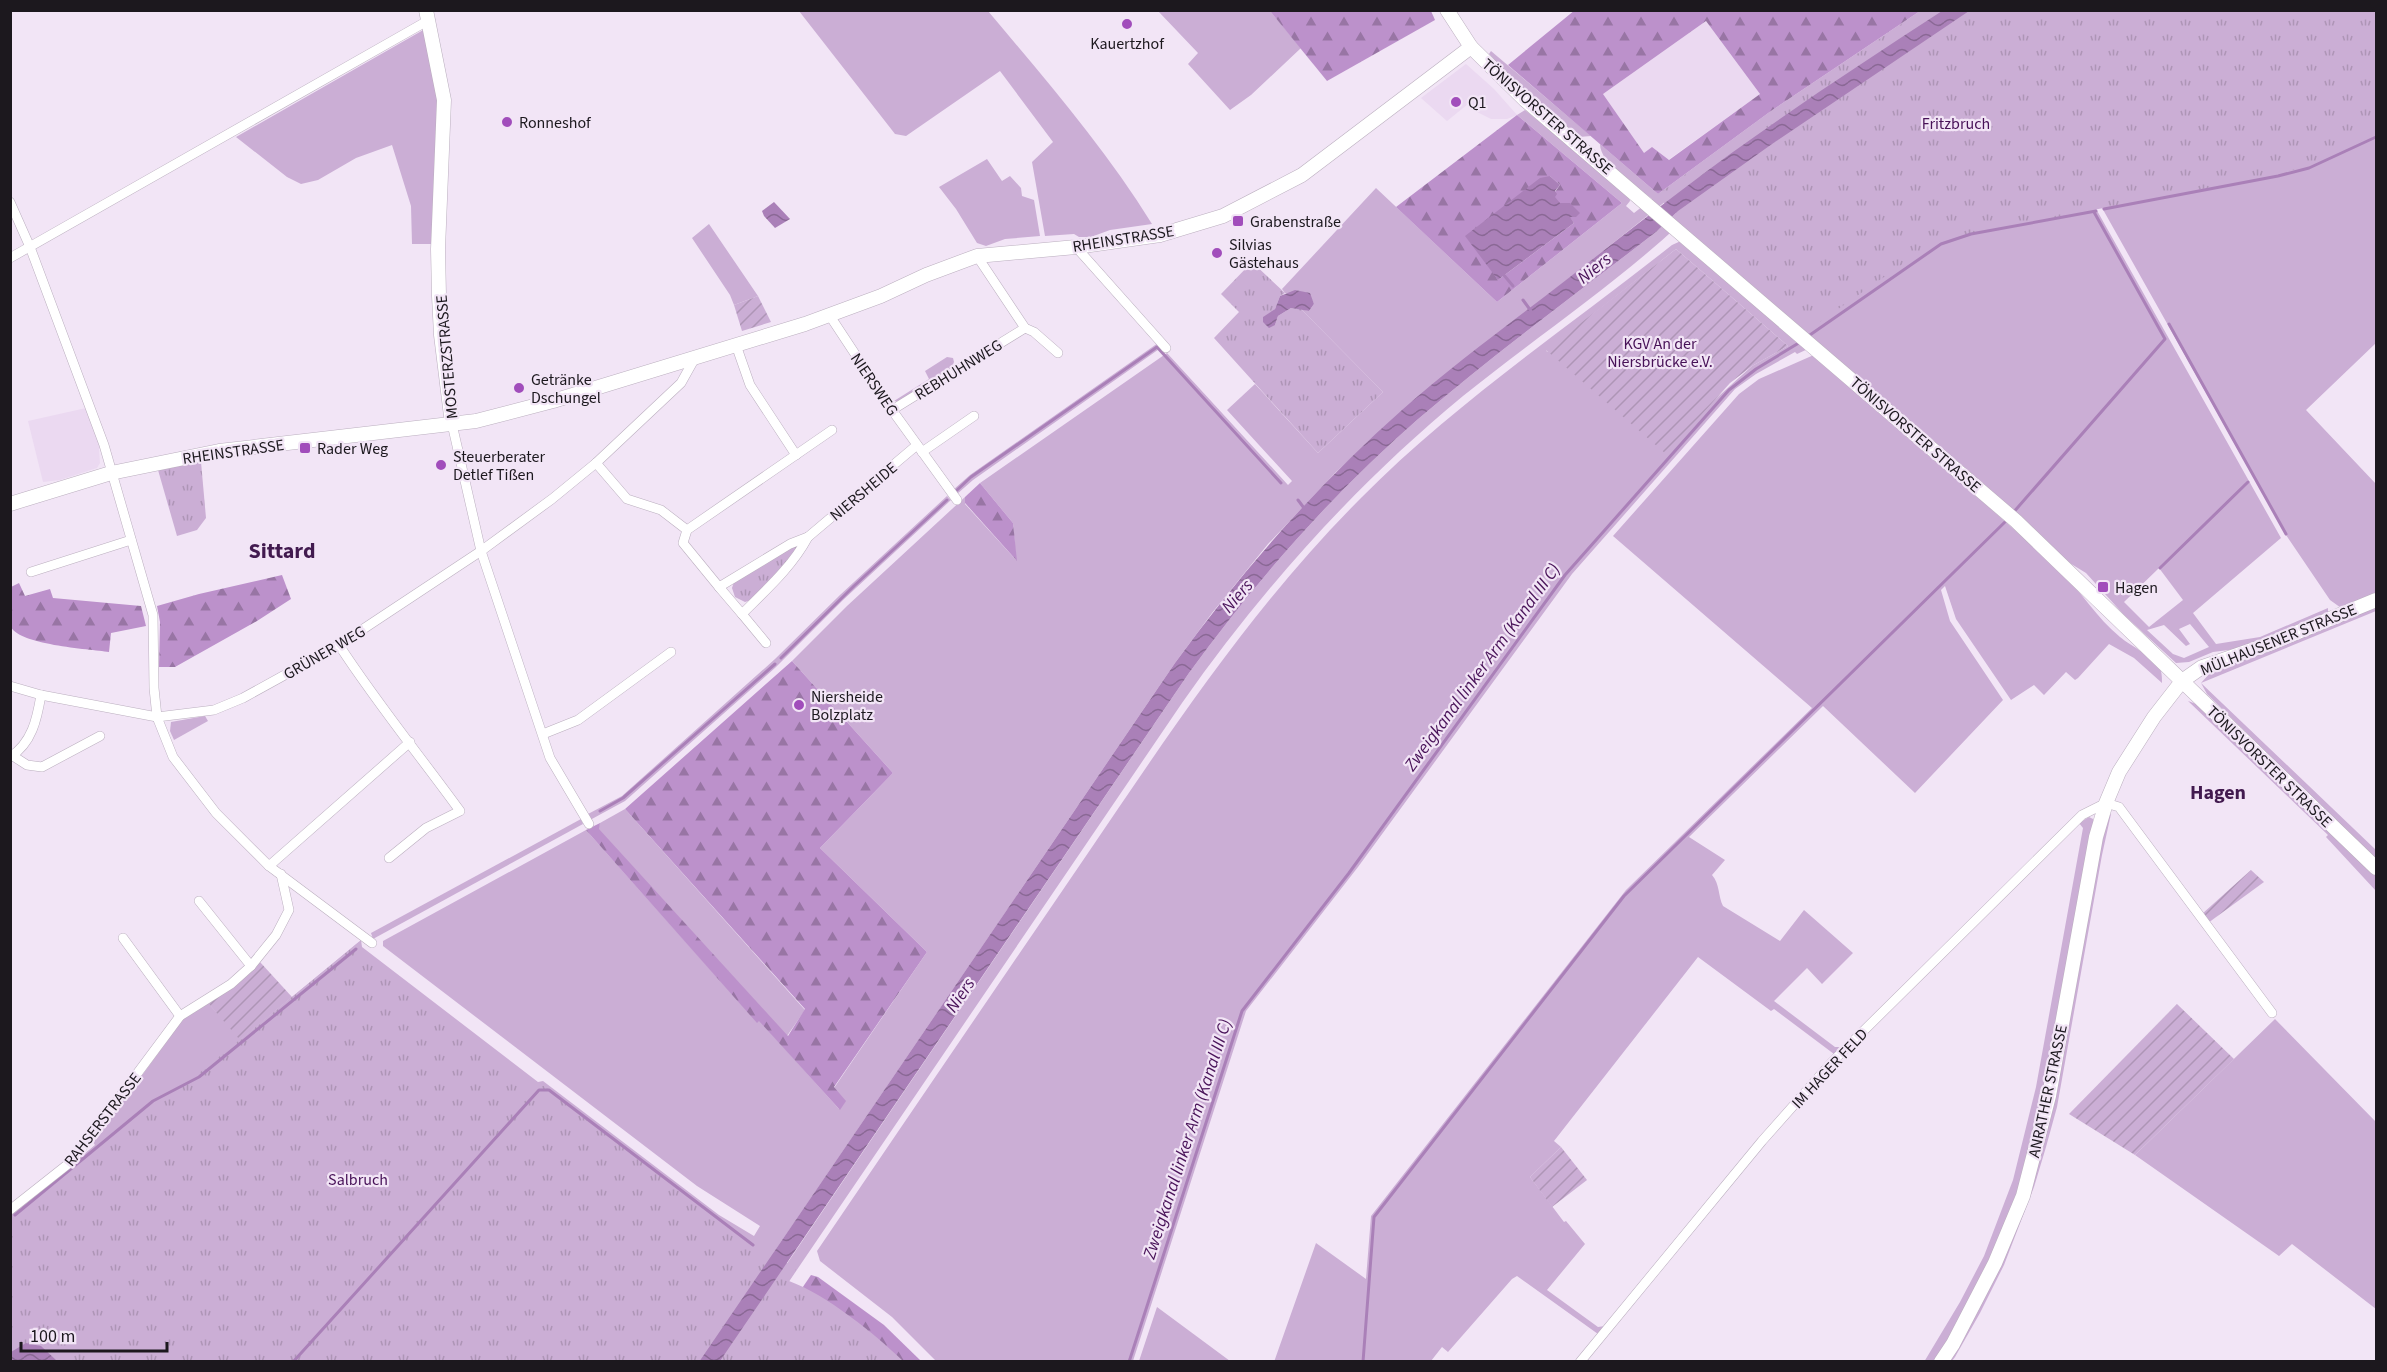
<svg xmlns="http://www.w3.org/2000/svg" width="2387" height="1372" font-family="'Source Sans 3',sans-serif">
	<style>
		.built { fill: #ebd9f1 }
		.grass { fill: #cbaed5; fill-rule: evenodd }
		.forest { fill: url(#forest-firs); fill-rule: evenodd }
		.park { fill: url(#park-tufts) }
		.garden { fill: url(#garden-furrows) }
		.water { fill: url(#water-waves) }
		.lines { fill: none; stroke-linecap: round; stroke-linejoin: round }
		.stream { stroke: #aa80b8; stroke-width: 3 }
		.street-casing { stroke: #bbafbf; stroke-width: 10 }
		.secondary-casing { stroke: #bbafbf; stroke-width: 15 }
		.street { stroke: #fff; stroke-width: 9 }
		.secondary { stroke: #fff; stroke-width: 14 }
		.poi-dot { fill: #a14dbb; stroke: #f2e5f6; stroke-width: 2 }
		.labels { text-anchor: middle; stroke-width: 4.5; stroke-linejoin: round; paint-order: stroke }
		.poi-label { font-size: 16px; fill: #1c181e; stroke: #f2e5f6; text-anchor: start }
		.street-label { font-size: 16px; fill: #1c181e; stroke: #f2e5f6 }
		.park-label { font-size: 16px; fill: #471157; stroke: #f2e5f6 }
		.water-label { font-size: 18px; font-style: italic; fill: #491359; stroke: #f2e5f6 }
		.quarter-label { font-size: 20px; font-weight: bold; fill: #421a4f; stroke: #f2e5f6 }
		.district-label { font-size: 22px; font-weight: bold; fill: #421a4f; stroke: #f2e5f6 }
	</style>
	<defs>
		<pattern id="forest-firs" width="22" height="20" patternUnits="userSpaceOnUse" patternTransform="scale(1.5)"><rect width="22" height="20" fill="#bc91cb"/><path d="M5 1l3.5 6h-7zM16 11l3.5 6h-7z" fill="#9875a4"/></pattern>
		<pattern id="park-tufts" width="24" height="20" patternUnits="userSpaceOnUse" patternTransform="scale(1.5)"><rect width="24" height="20" fill="#cbaed5"/><path d="M3 7l-1-3M5 7V3M7 7l1-3M15 17l-1-3M17 17v-4M19 17l1-3" fill="none" stroke="#ae95b6"/></pattern>
		<pattern id="garden-furrows" width="10" height="10" patternUnits="userSpaceOnUse" patternTransform="scale(1.5)"><rect width="10" height="10" fill="#cbaed5"/><path d="M-1 1l2-2M0 10L10 0M9 11l2-2" fill="none" stroke="#ae95b6"/></pattern>
		<pattern id="water-waves" width="16" height="10" patternUnits="userSpaceOnUse" patternTransform="scale(1.5)"><rect width="16" height="10" fill="#aa80b8"/><path d="M0 5q4-4 8 0t8 0" fill="none" stroke="#8a6895"/></pattern>
	</defs>
	<rect width="100%" height="100%" fill="#f2e5f6"/>
	<g class="built">
		<polygon points="1706,21 1760,94 1668,160 1644,154 1603,94"/>
		<polygon points="1466,64 1494,89 1517,115 1507,119 1491,119 1477,112 1468,104 1447,121 1421,98"/>
		<polygon points="86,408 101,447 99,449 100,463 97,468 60,480 43,482 28,421"/>
	</g>
	<g class="grass">
		<path d="M799 11H988C1045 79 1105 148 1152 224L1110 230 1091 237H1079L1074 234 1045 236 1032 162 1053 142 1000 71 906 136 895 134Z"/>
		<polygon points="1158,11 1270,11 1301,48 1251,95 1230,110 1188,64 1198,53"/>
		<path d="M1920 11H1942L1666 201 1403 410 1336 472 1268 544 1212 613 1175 663 768 1261 11 1248 10 1216 95 1145 92 1141 103 1129 183 1019 208 1003 241 1039 361 940 362 947 538 1082 543 1081 719 1215 754 1236 760 1226 697 1186 383 946V941L586 830 757 1022 759 1020 839 1109 834 1088 927 952 820 848 893 773 792 661 847 606 965 497V504L1016 560 1013 523 980 483 1167 353 1288 485 1292 481 1227 410 1255 384 1318 453 1383 392 1301 309 1309 311 1314 304 1309 294 1285 293 1282 289 1376 188 1497 302 1622 203 1517 115 1525 110 1629 195 1630 201 1626 206 1634 213 1652 199C1637 187 1600 164 1600 144L1658 194 1771 111Z"/>
		<path d="M2376 11V343L2306 410 2376 484V597L2344 610 2330 600 2286 535 2101 206 2095 207 2281 538 2193 613 2216 644 2260 637 2328 608V616L2244 648 2213 652 2189 662 2176 663 2124 615 2086 573 2068 562 1810 348 1797 354 1795 352 1756 374 1735 389 1572 574 1358 867 1246 1011 1133 1361H936L892 1317 820 1261 817 1251C907 1118 998 985 1088 853 1173 728 1253 606 1361 498 1455 403 1567 328 1672 245L1683 240 1805 331 1680 224C1613 286 1535 338 1463 396 1355 485 1262 589 1182 703L735 1361 720 1362 1189 673C1256 581 1331 495 1417 420 1494 354 1576 294 1656 232L1678 211ZM1676 249 1788 346 1752 366 1710 404 1546 351ZM2159 568 2183 600 2149 627 2124 602ZM2190 624 2209 647 2184 658 2173 654 2147 630 2164 625 2186 646 2190 644 2179 629Z"/>
		<polygon points="425,29 436,86 438,111 433,244 412,244 411,206 392,145 356,158 318,180 301,184 287,177 236,137"/>
		<polygon points="1491,51 1591,136 1579,137 1508,75 1489,54"/>
		<polygon points="987,159 1002,181 1010,176 1021,188 1022,196 1034,200 1040,236 1005,239 986,246 977,243 956,209 939,187"/>
		<polygon points="709,224 758,296 734,305 730,295 692,238"/>
		<polygon points="1158,343 1162,347 973,480 957,494 953,490 970,475"/>
		<path d="M1816 354 2061 571C2081 592 2097 618 2120 637 2132 647 2152 655 2160 669 2162 672 2162 679 2162 683L2134 658 2109 644 2078 678 2075 680 2066 672 2044 695 2034 685 2011 700 1956 619 1945 586 1941 590 1950 621 2003 700 1915 793 1823 706 1689 837 1725 860 1712 875C1720 884 1718 896 1723 906L1780 941 1804 910 1853 953 1822 984 1807 968 1774 1001 1835 1047H1842L1834 1054 1774 1009 1771 1011 1698 957 1554 1141 1561 1147 1530 1177 1564 1222 1566 1221 1585 1244 1547 1290 1598 1327 1605 1326 1598 1334 1517 1276 1512 1279 1448 1352 1442 1347 1431 1361 1274 1362 1316 1243 1366 1279 1371 1216 1626 890 1812 708 1613 536 1739 394 1759 379Z"/>
		<polygon points="947,357 953,358 954,362 951,369 899,402 894,401 929,379 925,371"/>
		<polygon points="947,496 951,500 843,600 776,667 625,801 590,820 588,814 622,796 775,659 840,595"/>
		<polygon points="2376,605 2376,611 2201,683 2376,850 2376,861 2207,694 2201,683 2210,673"/>
		<polygon points="2188,701 2199,705 2376,875 2376,891 2326,837 2328,835"/>
		<polygon points="205,716 208,721 174,740 170,731 171,722"/>
		<polygon points="625,809 805,1010 787,1036 598,829 600,823"/>
		<polygon points="2111,814 2102,855 2057,1107 2046,1147 2034,1187 2004,1265 1980,1313 1955,1357 1952,1361 1947,1362 2017,1221 2104,819"/>
		<polygon points="2089,817 2093,819 2093,825 2049,1074 2017,1195 1974,1297 1935,1361 1924,1362 1960,1302 1984,1256 2013,1180 2036,1087 2083,828 2079,823"/>
		<polygon points="581,819 583,824 373,939 371,933"/>
		<polygon points="2275,1019 2376,1122 2376,1309 2292,1244 2279,1256 2135,1155"/>
		<polygon points="1157,1307 1230,1361 1139,1361"/>
	</g>
	<g class="forest">
		<path d="M1575 10H1920V11L1771 111 1658 194 1508 65ZM1706 21 1760 94 1669 160 1652 147 1644 153 1603 94Z"/>
		<polygon points="1270,11 1431,11 1435,20 1327,81"/>
		<path d="M1517 115 1622 203 1497 302 1396 207ZM1550 176 1560 185 1555 192 1554 197 1574 223 1498 280Z"/>
		<polygon points="980,483 1013,523 1017,561 965,503 965,497"/>
		<polygon points="282,575 291,599 257,621 175,667 159,667 160,622 157,606 199,594"/>
		<path d="M19 583 25 596 50 589 53 598 141 606 146 626 111 633 109 652C89 649 16 645 10 625 8 614 10 598 11 587Z"/>
		<polygon points="792,661 893,773 820,848 927,952 834,1087 846,1101 840,1110 759,1021 757,1023 586,830 600,823 599,829 788,1036 805,1009 625,809"/>
		<polygon points="811,1275 818,1277 884,1325 921,1361 752,1362"/>
	</g>
	<g class="park">
		<polygon points="1921,11 2376,11 2376,134 2304,167 2270,176 1937,240 1811,328 1656,196 1769,113"/>
		<polygon points="1252,262 1285,293 1280,296 1275,309 1264,317 1275,325 1278,316 1291,308 1301,309 1383,392 1318,453 1214,338 1239,312 1221,294"/>
		<polygon points="201,462 206,518 197,530 177,536 158,470"/>
		<polygon points="796,544 798,546 796,552 754,599 745,602 735,597 732,588 734,582"/>
		<path d="M359 942 360 950 536 1085 540 1083 748 1242 770 1257 773 1252 796 1270 789 1281C827 1295 875 1334 903 1361L11 1362V1216L147 1102 198 1074Z"/>
	</g>
	<g class="garden">
		<polygon points="1676,249 1788,346 1752,366 1730,383 1666,454 1546,350"/>
		<polygon points="758,296 771,322 742,331 734,305"/>
		<polygon points="2251,870 2264,882 2208,923 2202,914"/>
		<polygon points="260,962 292,997 240,1040 208,1003"/>
		<polygon points="2177,1004 2234,1059 2135,1155 2069,1114"/>
		<polygon points="1561,1147 1587,1180 1552,1207 1530,1177"/>
	</g>
	<g class="water">
		<path d="M1942 11H1969L1772 144 1678 211 1656 232C1576 294 1494 354 1417 420 1331 495 1256 581 1189 673L720 1361 699 1362 1175 663C1242 571 1317 485 1402 410 1454 364 1511 323 1566 280 1635 226 1704 171 1777 121 1831 83 1887 47 1942 11Z"/>
		<polygon points="1550,176 1560,185 1555,191 1557,194 1555,197 1560,203 1570,203 1580,213 1576,217 1570,217 1574,223 1498,280 1465,236 1540,178"/>
		<polygon points="774,202 790,219 775,228 764,216 762,211"/>
		<polygon points="1295,290 1310,293 1314,304 1309,311 1291,308 1278,316 1275,325 1269,328 1263,322 1263,317 1275,309 1280,296"/>
		<polygon points="26,1343 41,1346 57,1361 11,1361 11,1352"/>
	</g>
	<g class="lines">
		<g class="stream">
			<polyline points="2104,209 2278,176 2309,168 2376,137"/>
			<polyline points="1503,274 1513,286"/>
			<polyline points="1523,300 1531,311"/>
			<polyline points="2169,324 2286,534"/>
			<polyline points="1807,337 1941,244 1971,234 2096,211"/>
			<polyline points="956,491 971,477 1157,347 1281,483"/>
			<polyline points="1298,500 1304,508"/>
			<polyline points="2012,514 2165,339 2094,212"/>
			<polyline points="2160,568 2248,482"/>
			<polyline points="781,658 854,586 947,500"/>
			<polyline points="600,811 623,798 775,664"/>
			<polyline points="15,1215 153,1101 199,1077 356,949"/>
			<polyline points="293,1362 539,1090 549,1090 753,1245"/>
			<polyline points="1129,1362 1242,1011 1349,873 1565,575 1729,390 1756,369 1802,341"/>
			<polyline points="1363,1362 1374,1217 1624,896 2008,519"/>
		</g>
		<g class="street-casing">
			<g id="street">
				<polyline points="10,202 30,247 104,445 153,615 154,688 157,717 173,757 216,813 269,866 372,943"/>
				<polyline points="1076,247 1166,348"/>
				<polyline points="977,256 1025,328 1034,332 1058,353"/>
				<polyline points="10,258 429,20"/>
				<polyline points="830,316 892,410 957,500"/>
				<polyline points="736,345 750,385 796,455"/>
				<polyline points="892,410 1025,328"/>
				<polyline points="452,424 481,551 550,758 589,824"/>
				<polyline points="922,452 974,416"/>
				<polyline points="596,463 627,499 661,510 687,530 832,430"/>
				<polyline points="687,530 683,543 719,587 790,544 808,537"/>
				<polyline points="31,572 131,540"/>
				<path d="M719 587 742 614C766 590 792 567 808 537L917 445"/>
				<polyline points="742,614 766,643"/>
				<path d="M339 645C376 702 420 756 460 811L426 828 389 858"/>
				<polyline points="10,686 41,695 157,717 214,710 243,698 339,645 481,551 552,499 596,463 681,383 695,358"/>
				<polyline points="543,734 578,720 671,652"/>
				<polyline points="13,756 27,765 42,767 100,736"/>
				<path d="M10 757C32 743 37 719 41 695"/>
				<polyline points="269,866 410,742"/>
				<polyline points="199,901 251,966"/>
				<polyline points="123,938 180,1016"/>
				<polyline points="10,1210 72,1161 180,1016 231,984 251,966 276,935 289,910 281,874"/>
				<polyline points="1580,1362 1762,1141 1832,1062 2082,815 2106,803 2119,807 2272,1013"/>
			</g>
		</g>
		<g class="secondary-casing">
			<g id="secondary">
				<polyline points="426,10 444,100 438,249 439,296 441,335 452,424"/>
				<polyline points="1447,10 1471,47 1525,100 2016,521 2376,868"/>
				<polyline points="10,504 111,473 219,451 476,421 553,401 805,324 881,296 926,275 977,256 1076,247 1160,235 1223,216 1302,175 1471,47"/>
				<polyline points="1941,1362 1953,1344 1995,1263 2023,1196 2049,1096 2096,837 2106,803 2119,772 2154,717 2182,681 2202,667 2269,644 2376,600"/>
			</g>
		</g>
		<use href="#street" class="street"/>
		<use href="#secondary" class="secondary"/>
	</g>
	<g class="poi-dot">
		<circle cx="1127" cy="24" r="6"/>
		<circle cx="1456" cy="102" r="6"/>
		<circle cx="507" cy="122" r="6"/>
		<rect x="1232" y="215" width="12" height="12" rx="3"/>
		<circle cx="1217" cy="253" r="6"/>
		<circle cx="519" cy="388" r="6"/>
		<rect x="299" y="442" width="12" height="12" rx="3"/>
		<circle cx="441" cy="465" r="6"/>
		<rect x="2097" y="581" width="12" height="12" rx="3"/>
		<circle cx="799" cy="705" r="6"/>
	</g>
	<g class="labels">
		<g class="poi-label">
			<text x="1127" y="49" text-anchor="middle">Kauertzhof</text>
			<text x="1468" y="108">Q1</text>
			<text x="519" y="128">Ronneshof</text>
			<text x="1250" y="227">Grabenstraße</text>
			<text x="1229" y="250">Silvias<tspan x="1229" dy="18">Gästehaus</tspan></text>
			<text x="531" y="385">Getränke<tspan x="531" dy="18">Dschungel</tspan></text>
			<text x="317" y="454">Rader Weg</text>
			<text x="453" y="462">Steuerberater<tspan x="453" dy="18">Detlef Tißen</tspan></text>
			<text x="2115" y="593">Hagen</text>
			<text x="811" y="702">Niersheide<tspan x="811" dy="18">Bolzplatz</tspan></text>
		</g>
		<g class="street-label">
			<text transform="translate(1548 116) rotate(41)" y="6">TÖNISVORSTER STRASSE</text>
			<text transform="translate(1123 238) rotate(-9)" y="6">RHEINSTRASSE</text>
			<text transform="translate(446 357) rotate(-95)" y="6">MOSTERZSTRASSE</text>
			<text transform="translate(958 369) rotate(-32)" y="6">REBHUHNWEG</text>
			<text transform="translate(875 384) rotate(56)" y="6">NIERSWEG</text>
			<text transform="translate(1916 434) rotate(41)" y="6">TÖNISVORSTER STRASSE</text>
			<text transform="translate(233 451) rotate(-8)" y="6">RHEINSTRASSE</text>
			<text transform="translate(863 491) rotate(-40)" y="6">NIERSHEIDE</text>
			<text transform="translate(2278 639) rotate(-22)" y="6">MÜLHAUSENER STRASSE</text>
			<text transform="translate(324 652) rotate(-30)" y="6">GRÜNER WEG</text>
			<text transform="translate(2270 766) rotate(44)" y="6">TÖNISVORSTER STRASSE</text>
			<text transform="translate(1829 1068) rotate(-47)" y="6">IM HAGER FELD</text>
			<text transform="translate(2047 1091) rotate(-78)" y="6">ANRATHER STRASSE</text>
			<text transform="translate(102 1119) rotate(-52)" y="6">RAHSERSTRASSE</text>
		</g>
		<g class="park-label">
			<text x="1956" y="129">Fritzbruch</text>
			<text x="1660" y="349">KGV An der<tspan x="1660" dy="18">Niersbrücke e.V.</tspan></text>
			<text x="358" y="1185">Salbruch</text>
		</g>
		<g class="water-label">
			<text transform="translate(1594 268) rotate(-39)" y="6">Niers</text>
			<text transform="translate(1237 596) rotate(-49)" y="6">Niers</text>
			<text transform="translate(1482 667) rotate(-54)" y="6">Zweigkanal linker Arm (Kanal III C)</text>
			<text transform="translate(960 995) rotate(-56)" y="6">Niers</text>
			<text transform="translate(1187 1139) rotate(-72)" y="6">Zweigkanal linker Arm (Kanal III C)</text>
		</g>
		<g class="quarter-label">
			<text x="2218" y="799">Hagen</text>
		</g>
		<g class="district-label">
			<text x="282" y="558">Sittard</text>
		</g>
	</g>
	<rect width="2387" height="1372" fill="none" stroke="#1c181e" stroke-width="24"/>
	<path d="M21 1342v9h146v-9" fill="none" stroke="#1c181e" stroke-width="3"/>
	<text x="30" y="1342" font-size="18" fill="#1c181e" stroke="#f2e5f6" stroke-width="4.5" paint-order="stroke">100 m</text>
</svg>
